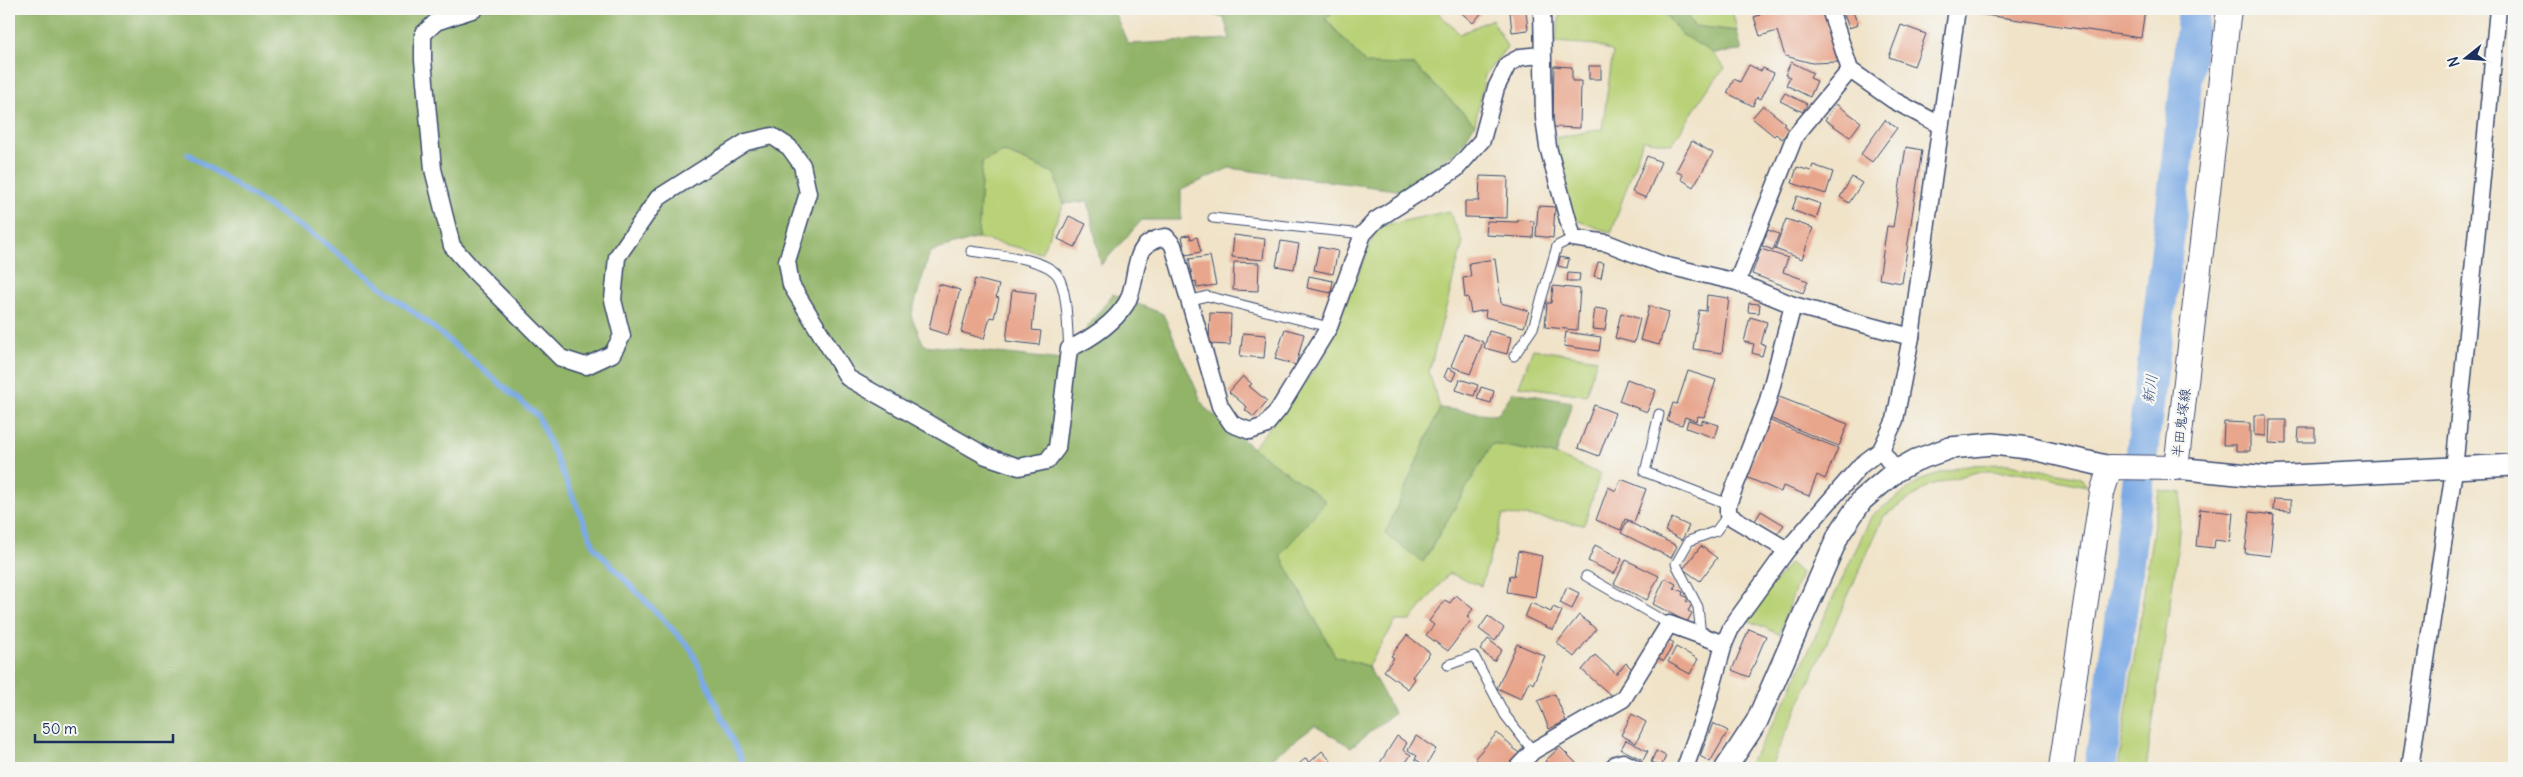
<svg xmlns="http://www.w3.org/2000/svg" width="2523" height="777" font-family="Delius,'Klee One',sans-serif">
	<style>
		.green { fill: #b9d277; stroke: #6a806a }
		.forest { fill: #92b468; stroke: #567263 }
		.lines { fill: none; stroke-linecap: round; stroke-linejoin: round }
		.stream { stroke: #7caae5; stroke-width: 5.5 }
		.river { stroke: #7caae5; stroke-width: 32 }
		.building { fill: #e8a68d }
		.service-casing { stroke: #3b4a6e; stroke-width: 11 }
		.minor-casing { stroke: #3b4a6e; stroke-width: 19 }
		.tertiary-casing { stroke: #3b4a6e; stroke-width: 24 }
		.secondary-casing { stroke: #3b4a6e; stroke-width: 26 }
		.service { stroke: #fff; stroke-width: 9 }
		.minor { stroke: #fff; stroke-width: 16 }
		.tertiary { stroke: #fff; stroke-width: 21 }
		.secondary { stroke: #fff; stroke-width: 24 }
		.labels { text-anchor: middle; stroke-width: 4.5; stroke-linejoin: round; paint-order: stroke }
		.street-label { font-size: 14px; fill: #1b2f5e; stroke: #f6f6f2 }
		.water-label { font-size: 15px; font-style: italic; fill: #385486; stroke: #f6f6f2 }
	</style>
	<rect width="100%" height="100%" fill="#f6f6f2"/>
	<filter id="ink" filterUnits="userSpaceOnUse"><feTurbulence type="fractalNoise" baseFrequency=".02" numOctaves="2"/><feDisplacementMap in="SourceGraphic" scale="10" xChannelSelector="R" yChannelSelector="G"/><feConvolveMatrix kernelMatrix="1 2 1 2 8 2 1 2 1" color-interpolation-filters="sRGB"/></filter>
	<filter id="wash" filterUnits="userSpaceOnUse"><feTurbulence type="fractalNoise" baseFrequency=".0096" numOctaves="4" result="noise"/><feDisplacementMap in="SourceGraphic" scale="20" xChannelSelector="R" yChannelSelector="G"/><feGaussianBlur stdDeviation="1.12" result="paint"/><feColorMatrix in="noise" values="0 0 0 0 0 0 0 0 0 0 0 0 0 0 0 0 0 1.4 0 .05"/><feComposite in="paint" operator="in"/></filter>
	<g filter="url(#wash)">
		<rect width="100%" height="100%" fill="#f0e3c8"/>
		<g class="green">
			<polygon points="1336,9 1434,9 1460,34 1492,19 1507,47 1485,75 1475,124 1414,65 1366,64 1325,18"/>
			<polygon points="1561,9 1661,9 1681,34 1713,53 1725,68 1707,90 1672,144 1643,140 1611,233 1573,219 1555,138 1602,129 1613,52 1597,45 1555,42"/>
			<polygon points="1683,9 1732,9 1737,31 1694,26"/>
			<polygon points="1004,152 1054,173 1064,204 1041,253 978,238 982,161"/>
			<polygon points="1449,211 1463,242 1429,372 1440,408 1386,534 1423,562 1492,444 1556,455 1600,474 1584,525 1536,517 1503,515 1481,586 1449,573 1410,621 1396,621 1368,666 1335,656 1280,555 1253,448 1324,358 1377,227"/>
			<polygon points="1533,349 1597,359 1586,395 1519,386"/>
			<polygon points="2009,464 2080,477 2087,486 2019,472 1977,472 1930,485 1884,516 1770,768 1747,768 1782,708 1872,515 1924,478 1966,465"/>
			<polygon points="2159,490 2182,493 2177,554 2146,768 2118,768"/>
			<polygon points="1790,563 1801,573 1779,634 1745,619"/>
		</g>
		<g class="forest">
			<polygon points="9,9 1113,9 1128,44 1230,39 1224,18 1193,9 1336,9 1325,19 1366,64 1414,65 1475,124 1460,149 1403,191 1229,168 1181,190 1181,220 1142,220 1101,265 1088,201 1064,204 1054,173 1004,152 982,162 978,238 930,252 911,316 924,345 1062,360 1113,294 1163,314 1204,407 1253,448 1326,501 1280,555 1335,656 1368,666 1394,713 1351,747 1315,726 1270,759 1264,768 9,768"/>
			<polygon points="1661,9 1683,9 1694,26 1737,31 1742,51 1713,53 1681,34"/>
			<polygon points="1513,392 1572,402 1556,455 1492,444 1423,562 1385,534 1440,408 1497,415"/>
		</g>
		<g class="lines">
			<polyline class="stream" points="188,154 321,240 433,327 538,416 595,548 691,649 745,768"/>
			<path class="river" d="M2100 768C2135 516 2167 262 2194 9"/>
		</g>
		<g id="blocks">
			<g class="building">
				<polygon points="1457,9 1485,9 1473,23"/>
				<polygon points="1759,9 1791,9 1791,11 1799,9 1823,9 1839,62 1812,63 1785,56 1777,31 1760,36 1754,17 1760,15"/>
				<polygon points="1852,9 1858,25 1849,28 1843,12"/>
				<polygon points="1980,9 2145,9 2141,38 1979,14"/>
				<polygon points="1526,11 1528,30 1512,32 1510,12"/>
				<polygon points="1901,25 1926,34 1914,66 1889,57"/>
				<polygon points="1791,62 1813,73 1810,78 1817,81 1810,97 1786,85 1790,77 1785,75"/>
				<polygon points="1749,65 1761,71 1763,68 1774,73 1761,99 1757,97 1753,106 1727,93 1734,79 1740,82"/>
				<polygon points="1554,66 1572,67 1572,81 1581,81 1580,128 1553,127"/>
				<rect x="1589" y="66" width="12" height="13"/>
				<polygon points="1785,93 1807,104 1803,112 1780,101"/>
				<polygon points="1836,104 1861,122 1850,137 1825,120"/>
				<polygon points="1763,105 1785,123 1783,125 1789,130 1782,139 1776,134 1774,136 1752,118"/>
				<polygon points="1885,120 1897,128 1872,162 1861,154"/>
				<polygon points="1692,141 1713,153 1693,187 1681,179 1683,175 1676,171"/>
				<polygon points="1906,147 1922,150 1902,283 1879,279 1887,226 1893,227"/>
				<polygon points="1647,156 1661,162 1646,198 1632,192"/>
				<polygon points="1813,165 1833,172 1826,194 1792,183 1797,167 1811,171"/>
				<polygon points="1480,176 1508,177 1507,218 1465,217 1465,201 1479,201"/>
				<polygon points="1852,177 1862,183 1849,203 1840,197"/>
				<polygon points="1797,196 1821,204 1816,219 1792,210"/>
				<polygon points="1538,206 1555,207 1553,238 1536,236"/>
				<polygon points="1069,216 1086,224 1075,247 1058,239"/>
				<polygon points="1786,219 1813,228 1802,259 1775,249"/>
				<polygon points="1518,220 1534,221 1533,238 1486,235 1487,221 1518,222"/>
				<polygon points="1768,230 1779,234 1773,250 1762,246"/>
				<polygon points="1190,235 1191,239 1197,237 1201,252 1186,255 1182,236"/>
				<polygon points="1234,235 1265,239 1263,260 1232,257"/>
				<polygon points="1281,241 1299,244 1294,269 1276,266"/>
				<polygon points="1319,247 1338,251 1333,274 1314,270"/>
				<polygon points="1761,249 1788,258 1783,272 1808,281 1803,293 1752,274"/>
				<polygon points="1210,256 1216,285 1197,288 1196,281 1193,282 1189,259"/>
				<polygon points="1560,257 1569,259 1567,268 1558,266"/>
				<polygon points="1495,259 1501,303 1529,311 1524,327 1485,317 1486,310 1471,313 1468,297 1465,298 1463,278 1471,277 1469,263"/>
				<polygon points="1234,262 1259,263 1258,291 1233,290"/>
				<polygon points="1598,262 1604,263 1601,278 1594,276"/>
				<polygon points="1568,273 1580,274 1579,281 1567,281"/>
				<polygon points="1309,276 1333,281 1331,293 1307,288"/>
				<polygon points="975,279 999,285 996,297 999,298 994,318 990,317 984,339 961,332"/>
				<polygon points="939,284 960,290 948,335 929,329"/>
				<polygon points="1553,286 1580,289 1577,330 1545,327 1547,303 1551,303"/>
				<polygon points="1012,290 1036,293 1032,330 1041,331 1039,345 1006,341"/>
				<polygon points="1707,295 1729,298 1722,353 1693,349 1699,310 1706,311"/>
				<polygon points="1749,303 1760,304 1759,313 1748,312"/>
				<polygon points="1649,306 1669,312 1659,345 1640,340"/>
				<polygon points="1595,308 1608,310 1605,330 1592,329"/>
				<polygon points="1210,313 1231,314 1230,345 1209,344"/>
				<polygon points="1621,313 1640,319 1634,343 1615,338"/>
				<polygon points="1750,317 1767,322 1761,344 1765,345 1762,356 1752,353 1754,344 1744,342"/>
				<polygon points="1285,329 1304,334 1296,365 1275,359"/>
				<polygon points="1489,331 1511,337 1507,354 1484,348"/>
				<polygon points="1566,332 1601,337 1599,351 1564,346"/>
				<polygon points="1243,333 1266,335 1264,358 1240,356"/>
				<polygon points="1464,334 1483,342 1470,374 1451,366"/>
				<polygon points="1448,368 1456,372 1452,381 1444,377"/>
				<polygon points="1688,371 1716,380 1704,417 1698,416 1696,421 1685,417 1682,425 1667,421 1673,403 1677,404"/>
				<polygon points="1243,376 1252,384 1249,386 1267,401 1254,417 1245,410 1247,407 1229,392"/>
				<polygon points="1460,379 1478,385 1474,396 1456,390"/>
				<polygon points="1627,379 1656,390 1647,412 1619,401"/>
				<polygon points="1481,387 1494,391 1491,403 1477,399"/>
				<polygon points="1777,396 1848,424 1839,446 1769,418"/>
				<polygon points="1594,405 1615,413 1599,456 1578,448"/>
				<polygon points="2254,415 2266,415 2266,436 2254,435"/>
				<polygon points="1688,420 1701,424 1702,420 1719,425 1715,438 1686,428"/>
				<polygon points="1768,420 1838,448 1825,479 1817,475 1809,496 1783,486 1781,492 1746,477"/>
				<polygon points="2270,420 2286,420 2286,444 2269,443"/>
				<polygon points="2224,422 2250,423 2250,451 2236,451 2236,445 2223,445"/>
				<polygon points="2299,428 2315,428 2315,442 2298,442"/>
				<polygon points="1621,479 1646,489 1634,522 1625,519 1621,530 1596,520 1608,487 1616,491"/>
				<polygon points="2274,499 2291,500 2291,511 2273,510"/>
				<polygon points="2200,509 2233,513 2230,542 2215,540 2214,548 2196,546"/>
				<polygon points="1761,511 1784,525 1777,534 1755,521"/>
				<polygon points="2250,512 2274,515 2270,556 2245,553"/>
				<polygon points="1672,518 1689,526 1682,540 1665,531"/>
				<polygon points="1627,521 1677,546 1671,558 1621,533"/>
				<polygon points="1595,545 1622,559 1614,574 1588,561"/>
				<polygon points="1701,546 1717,558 1700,581 1683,569"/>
				<polygon points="1518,551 1542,556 1535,597 1507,592 1510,575 1514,576"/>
				<polygon points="1626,560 1659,576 1647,600 1614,584"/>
				<polygon points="1665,578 1676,584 1674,588 1683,592 1682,595 1688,598 1686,601 1692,604 1688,611 1692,613 1687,622 1653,604"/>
				<polygon points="1567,587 1579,593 1572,609 1560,603"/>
				<polygon points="1456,595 1473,609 1467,617 1471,620 1448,651 1426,635 1434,625 1429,621 1445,600 1450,603"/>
				<polygon points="1531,603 1551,612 1553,607 1562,611 1553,630 1525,617"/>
				<polygon points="1579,615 1596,629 1574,657 1557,643"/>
				<polygon points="1488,616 1504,628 1495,641 1479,629"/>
				<polygon points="1749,629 1766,636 1749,677 1732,670"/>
				<polygon points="1407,635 1430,653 1412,677 1415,679 1408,689 1384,671 1394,658 1391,656"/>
				<polygon points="1488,639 1502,650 1494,661 1480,650"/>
				<polygon points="1668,639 1674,643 1664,661 1658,658"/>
				<polygon points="1517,644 1545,656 1533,684 1529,681 1521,699 1497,688"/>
				<polygon points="1676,647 1698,659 1690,674 1668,662"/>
				<polygon points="1595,655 1616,674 1626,663 1635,672 1613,697 1582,670"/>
				<polygon points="1555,694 1566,721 1549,729 1538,701"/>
				<polygon points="1632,714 1646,722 1636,743 1621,735"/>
				<polygon points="1713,723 1728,731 1710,762 1700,756"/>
				<polygon points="1497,733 1520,754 1507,768 1485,768 1475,758"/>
				<polygon points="1397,736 1407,743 1403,750 1411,755 1402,768 1381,768 1378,766"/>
				<polygon points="1416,736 1436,749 1426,766 1415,759 1417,756 1408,750"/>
				<polygon points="1626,740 1648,751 1643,760 1621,749"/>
				<polygon points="1560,747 1581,768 1552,768 1545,761"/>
				<polygon points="1322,751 1337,768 1294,768 1306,758 1309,763"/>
				<polygon points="1656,751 1666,756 1661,767 1651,762"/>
			</g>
		</g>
	</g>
	<g filter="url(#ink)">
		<use href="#blocks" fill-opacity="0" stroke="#3b4a6e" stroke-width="1"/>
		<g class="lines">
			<g class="service-casing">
				<g id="service">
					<polyline points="1213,218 1363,234"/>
					<path d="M971 251C994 255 1045 257 1058 276 1068 292 1067 329 1069 349"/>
					<polyline points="1189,301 1207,296 1329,327"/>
					<polyline points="1514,356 1533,328 1557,246 1573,238"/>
					<polyline points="1659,414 1645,472 1728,504"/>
					<polyline points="1586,576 1669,624"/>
					<polyline points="1701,636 1698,607 1676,564 1689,541 1716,531 1728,515"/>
					<polyline points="1448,665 1474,656 1505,715 1533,751"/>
				</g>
			</g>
			<g class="minor-casing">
				<g id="minor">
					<path d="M475 9 436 22 423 34V60L433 169 452 246 475 272 561 358 586 366 612 354 622 336 613 300 617 257 658 198 746 142 772 136 789 147 802 165 808 193 787 261 791 285 848 378 986 456 1019 467 1047 461 1057 448 1069 349C1090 339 1113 324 1126 304 1141 279 1127 242 1166 237L1173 245 1220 406 1232 424 1250 431 1265 426 1279 409 1329 327 1363 234 1376 220 1456 169 1482 140 1496 88 1508 64 1521 57 1541 55"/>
					<polyline points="1542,9 1544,118 1548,147 1573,238 1607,243 1663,265 1737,282 1793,305 1911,337"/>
					<polyline points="1830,9 1850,70 1893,100 1940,125"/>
					<polyline points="1737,282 1795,136 1850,70"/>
					<polyline points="1896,471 1881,450 1895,420 1911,337 1957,9"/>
					<polyline points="1787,550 1728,515 1728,504 1767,404 1793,305"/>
					<polyline points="1517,768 1533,751 1623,699 1669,624 1724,644"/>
					<polyline points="1613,768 1616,764 1623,762 1635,768"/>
					<polyline points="1685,768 1705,712 1724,644 1732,626 1787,550 1861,465 1881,450"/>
					<polyline points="2410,768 2454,470 2498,9"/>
				</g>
			</g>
			<g class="tertiary-casing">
				<g id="tertiary">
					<polyline points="2176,468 2268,477 2514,465"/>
					<polyline points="1726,768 1757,721 1839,534 1862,500 1896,471 1916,460 1950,448 1993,444 2028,448 2110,467"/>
				</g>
			</g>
			<g class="secondary-casing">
				<polyline id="secondary" points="2061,768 2102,493 2110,467 2176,468 2229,9"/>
			</g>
			<use href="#service" class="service"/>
			<use href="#minor" class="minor"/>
			<use href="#tertiary" class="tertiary"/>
			<use href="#secondary" class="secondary"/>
		</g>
	</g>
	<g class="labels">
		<g class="street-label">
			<text transform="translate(2181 423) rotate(-83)" y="5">半田鬼塚線</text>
		</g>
		<g class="water-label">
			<text transform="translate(2150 389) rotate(-82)" y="5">新川</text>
		</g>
	</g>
	<rect width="2523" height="777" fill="none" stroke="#f6f6f2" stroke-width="30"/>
	<g transform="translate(2466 58) rotate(253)" stroke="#f6f6f2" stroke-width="4" paint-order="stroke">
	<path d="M0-4L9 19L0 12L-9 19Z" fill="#1b2f5e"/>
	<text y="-8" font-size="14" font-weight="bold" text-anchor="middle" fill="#1b2f5e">N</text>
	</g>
	<path d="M35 734v8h138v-8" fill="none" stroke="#1b2f5e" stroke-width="2.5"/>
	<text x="42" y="734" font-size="15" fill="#1b2f5e" stroke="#f6f6f2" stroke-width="4" paint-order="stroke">50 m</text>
</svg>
